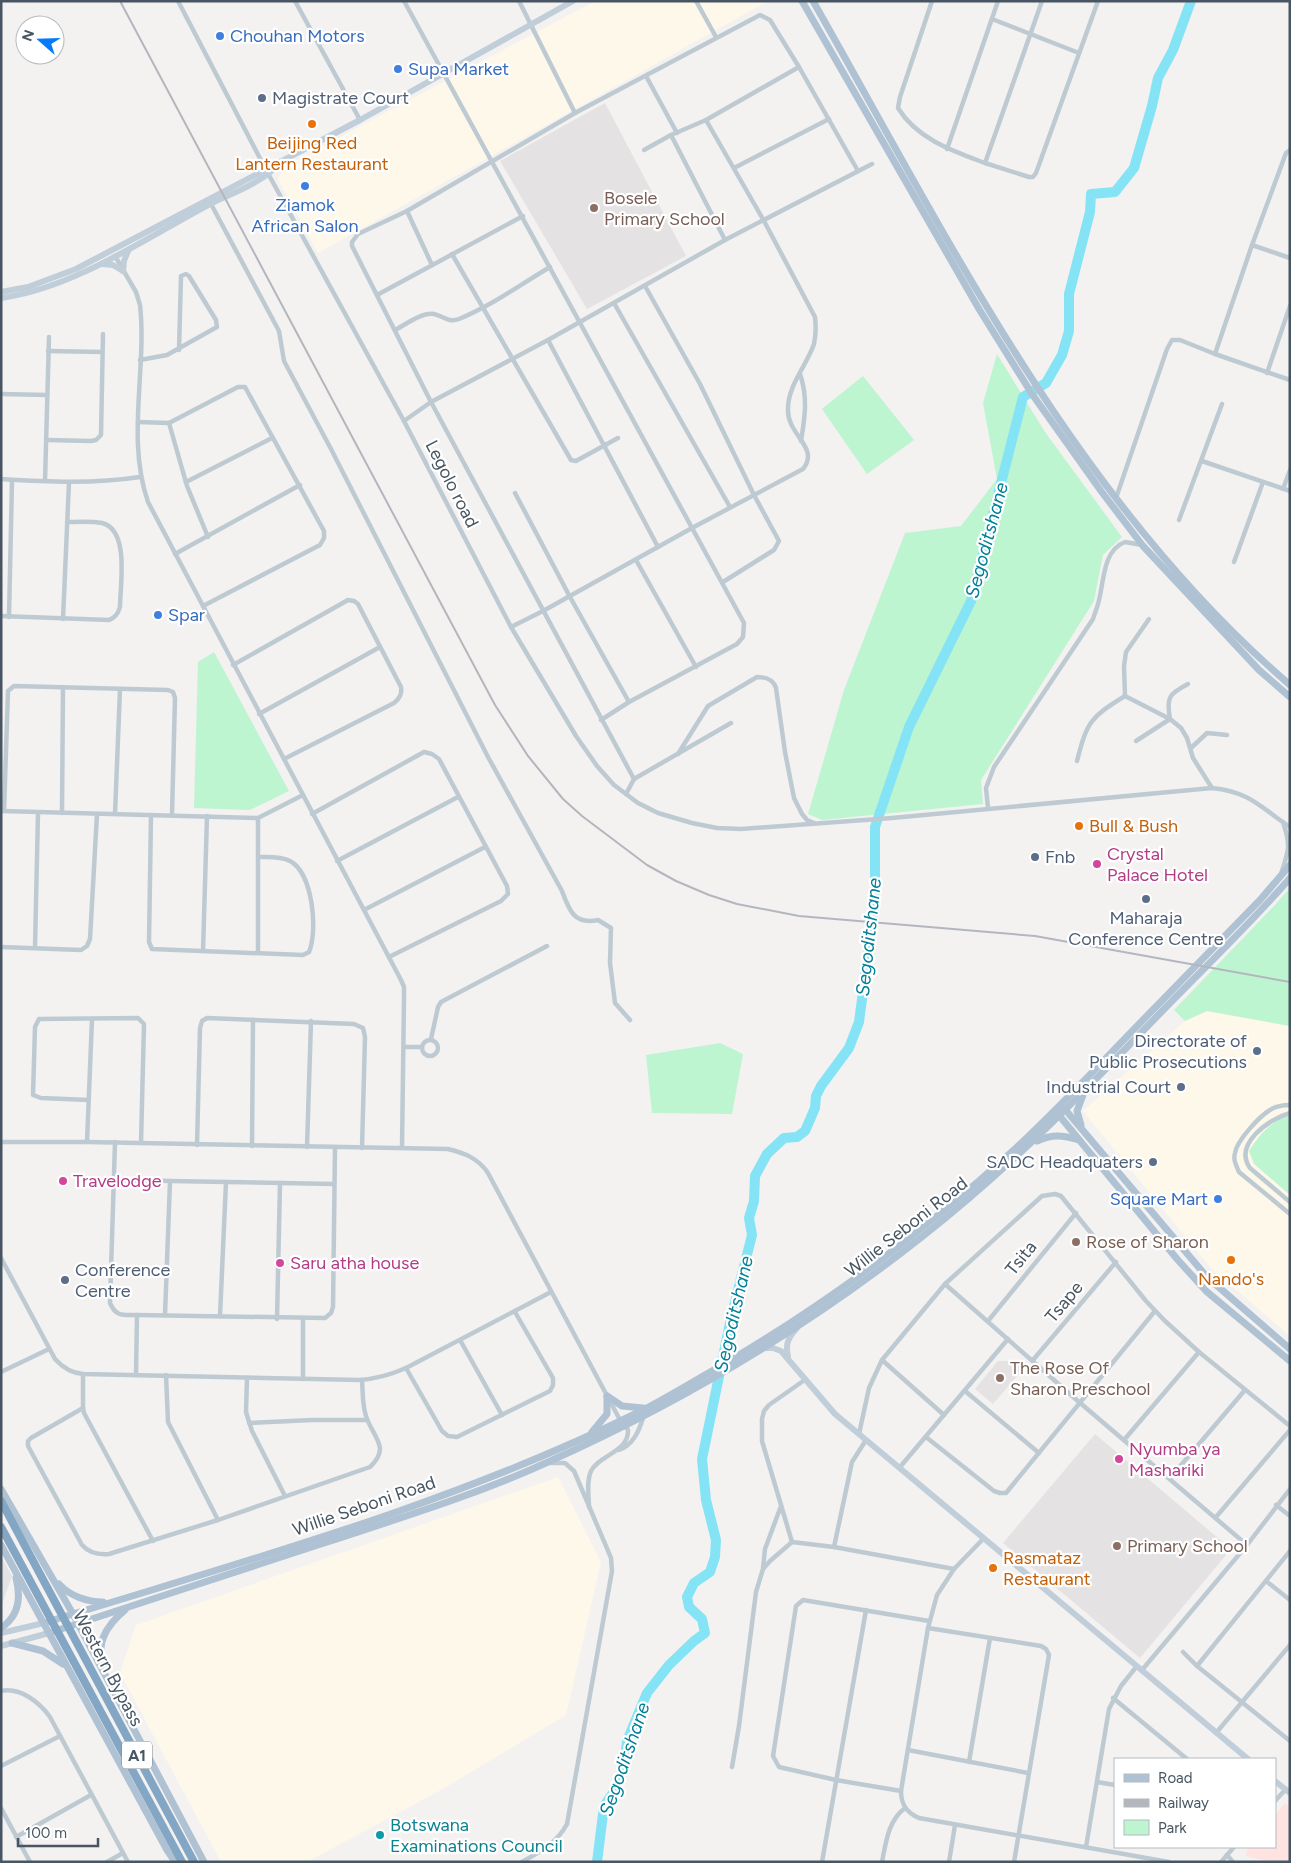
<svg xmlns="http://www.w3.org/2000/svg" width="1291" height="1863" font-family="Figtree,sans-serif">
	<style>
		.commercial { fill: #fef8eb }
		.education { fill: #e5e2e3 }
		.medical { fill: #fee3e1 }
		.green { fill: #bdf5d0 }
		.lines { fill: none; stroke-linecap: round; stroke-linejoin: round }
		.river { stroke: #85e3f6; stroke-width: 10 }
		.street { stroke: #becad2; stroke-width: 4.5 }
		.secondary { stroke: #c0ceda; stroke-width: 6 }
		.primary { stroke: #afc2d3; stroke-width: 7 }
		.highway { stroke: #84a6c5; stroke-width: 8 }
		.rail { stroke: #b3b7bd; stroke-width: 2 }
		.shop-dot { fill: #3f7fe0; stroke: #fff; stroke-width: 2 }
		.service-dot { fill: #5c6f8a; stroke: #fff; stroke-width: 2 }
		.food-dot { fill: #e8710a; stroke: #fff; stroke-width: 2 }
		.education-dot { fill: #8d6e63; stroke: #fff; stroke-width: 2 }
		.hotel-dot { fill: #d1479c; stroke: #fff; stroke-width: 2 }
		.culture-dot { fill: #0f9aa8; stroke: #fff; stroke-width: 2 }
		.labels { text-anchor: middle; stroke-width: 4.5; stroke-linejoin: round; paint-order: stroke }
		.shield { fill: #fff; stroke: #7e8991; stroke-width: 1 }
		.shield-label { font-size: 16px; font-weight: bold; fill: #475662 }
		.shop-label { font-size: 18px; fill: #366cbe; stroke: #fff; text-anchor: start }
		.service-label { font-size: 18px; fill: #4e5e75; stroke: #fff; text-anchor: start }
		.food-label { font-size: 18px; fill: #c56008; stroke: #fff }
		.education-label { font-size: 18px; fill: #785e54; stroke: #fff; text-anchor: start }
		.street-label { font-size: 18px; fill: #475662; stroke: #fff }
		.hotel-label { font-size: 18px; fill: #b23c85; stroke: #fff; text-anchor: start }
		.culture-label { font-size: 18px; fill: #0d838f; stroke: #fff; text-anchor: start }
		.water-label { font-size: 19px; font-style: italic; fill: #038099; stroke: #fff }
	</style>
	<rect width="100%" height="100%" fill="#f4f1f1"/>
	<g class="commercial">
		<polygon points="595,1 768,1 318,253 278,179 284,167"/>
		<polygon points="1207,1011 1290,1026 1290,1336 1211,1268 1083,1111 1185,1021"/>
		<polygon points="558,1477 601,1562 566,1715 441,1790 307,1862 221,1862 120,1673 136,1625"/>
	</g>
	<g class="education">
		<polygon points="605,103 686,256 587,309 500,161"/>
		<polygon points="998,1361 1015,1361 1024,1368 993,1404 975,1389"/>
		<polygon points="1095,1434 1231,1549 1140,1658 1003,1543"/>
		<polygon points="1,1556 12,1576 1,1607"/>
	</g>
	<polygon class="medical" points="1285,1803 1290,1807 1290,1862 1272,1862 1246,1856 1248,1847 1275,1847 1275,1815"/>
	<g class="green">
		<polygon points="997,354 1045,432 1122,537 1103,555 1094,601 981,780 983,804 822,820 808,814 844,690 905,533 961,526 997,479 983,403"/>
		<polygon points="863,376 914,440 867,474 822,409"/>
		<polygon points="214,652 289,791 250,810 194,808 198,662"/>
		<polygon points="1290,888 1290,1026 1207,1011 1185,1021 1174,1010 1274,906"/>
		<polygon points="720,1043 743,1054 732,1114 652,1113 646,1055"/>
		<path d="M1290 1115V1195L1254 1164 1249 1151C1260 1134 1270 1122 1290 1115Z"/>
	</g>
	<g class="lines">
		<polyline class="river" points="597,1862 604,1806 615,1790 624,1768 627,1741 647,1693 669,1665 694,1641 705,1633 702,1619 689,1607 687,1597 694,1583 710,1572 715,1557 716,1540 706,1500 702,1459 731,1318 752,1235 749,1218 754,1201 755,1176 767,1154 784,1138 797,1137 805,1131 815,1108 816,1096 821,1086 849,1048 859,1022 875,901 875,827 909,727 971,601 1023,397 1046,383 1062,355 1069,331 1069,294 1090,212 1091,194 1115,192 1134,168 1152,106 1158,78 1173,50 1191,1"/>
		<g class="street">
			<path d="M178 1 265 168 404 421 511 627 576 736 597 766 614 785 638 803 658 813 692 823 717 828 741 829 892 818 1212 788C1250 792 1260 807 1290 827"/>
			<polyline points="295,1 360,120"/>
			<polyline points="404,1 744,623 743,637 737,644 629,702 601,720"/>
			<polyline points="519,1 575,113"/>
			<polyline points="696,1 716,37"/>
			<path d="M932 1 900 97 898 108C917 139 953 151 985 163"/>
			<polyline points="1042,1 985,163 1029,177 1033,177 1036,173 1098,1"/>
			<polyline points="992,19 1079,53"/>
			<polyline points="646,76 677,133"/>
			<polyline points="947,149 998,1"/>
			<polyline points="644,150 671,135"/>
			<polyline points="734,168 829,119"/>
			<path d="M211 204 279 331 284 361 331 449 488 757 562 891C569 910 574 925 598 920L611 928 610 963 615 1003 630 1020"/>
			<polyline points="407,211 432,265"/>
			<polyline points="725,240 671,135 706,120 799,67"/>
			<polyline points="1252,245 1290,258"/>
			<polyline points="452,254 571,460 576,461 618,438"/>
			<path d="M115 256 136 292 140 305C147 370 126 439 148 502L401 980 404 987V998L402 1148"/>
			<polyline points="645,286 700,384 754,495 779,541 774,550 723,582"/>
			<polyline points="377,295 523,216"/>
			<polyline points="614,303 730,507"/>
			<path d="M395 330C405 325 422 312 434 314 443 316 448 323 459 319 491 306 520 285 550 267"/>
			<polyline points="548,340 658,547"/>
			<polyline points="48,351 102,352"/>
			<polyline points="1215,354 1252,245 1286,153 1290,150"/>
			<polyline points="140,360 167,355 217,327 216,320 189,276 186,274 181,276 179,350"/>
			<polyline points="1267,373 1290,306"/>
			<path d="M800 374C808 397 805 417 801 441"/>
			<polyline points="1,394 47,395"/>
			<polyline points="404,421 431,402 548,340 725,240 872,164"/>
			<polyline points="138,422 169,423 238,387 245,387 324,531 324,538 320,545 203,606"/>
			<polyline points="169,423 187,486 208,537"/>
			<polyline points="47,440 91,441 96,440 101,435 103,334"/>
			<polyline points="1202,461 1290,491"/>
			<path d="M1 479C48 482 94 484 140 477"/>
			<polyline points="45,481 49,337"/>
			<polyline points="186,482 272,438"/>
			<polyline points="1283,489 1290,470"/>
			<polyline points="515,493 570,597 629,702"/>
			<polyline points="1116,498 1167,349 1172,340 1180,340 1215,354 1290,380"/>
			<polyline points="1179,520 1222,404"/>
			<polyline points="175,554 300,485"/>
			<polyline points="636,560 696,667"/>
			<polyline points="1234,562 1263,482"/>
			<path d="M1 616 109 620C115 618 118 614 120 607 120 585 130 530 102 523 91 521 78 522 67 522"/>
			<polyline points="9,617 12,480"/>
			<polyline points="63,619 69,482"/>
			<path d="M511 627 543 611 692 528 803 469C820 448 788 435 788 411 787 386 806 367 814 344 816 335 816 326 815 317L764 221 706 120"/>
			<path d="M233 665 348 600 354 601 358 604 401 687C402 694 400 698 394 703L284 759"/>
			<polyline points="1125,696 1170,719 1181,728 1187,738 1193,758 1212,788"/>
			<polyline points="1125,696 1124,666 1126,652 1149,619"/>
			<polyline points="259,714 380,647"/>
			<path d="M1136 741 1170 719C1166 697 1169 694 1188 684"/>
			<polyline points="1191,748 1207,733 1227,735"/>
			<path d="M678 754 708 706 757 677C766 677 773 679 776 688L785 752 794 798 802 814 807 820 814 823"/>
			<path d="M1077 761C1087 721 1091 717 1125 696"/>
			<polyline points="634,779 431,402 352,246 352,242 358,234 407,211 575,113 760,15 770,20 799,67 858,171"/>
			<polyline points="626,794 634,779 731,723"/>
			<path d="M988 808 986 788 994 767 1093 619C1095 612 1098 606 1099 600 1104 581 1103 550 1125 542L1142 545"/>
			<polyline points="2,811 258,818 303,795"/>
			<polyline points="4,811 8,691 14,686 168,690 173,692 175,698 172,815"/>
			<polyline points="62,813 63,687"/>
			<polyline points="115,814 120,689"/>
			<polyline points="312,814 424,752 432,754 439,759 507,886 508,894 501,901 389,957"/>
			<path d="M151 815 149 942 152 949 303 955 309 952C318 931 313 873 290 861 281 856 268 857 259 857"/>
			<polyline points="337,861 458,797"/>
			<path d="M1281 874C1289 850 1291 846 1283 822"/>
			<polyline points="364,910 485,847"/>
			<polyline points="1,947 81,950 87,946 90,939 97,814"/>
			<polyline points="35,947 38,813"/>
			<polyline points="203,951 207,816"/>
			<polyline points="258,952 258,818"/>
			<polyline points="431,1039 438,1007 441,1002 547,946"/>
			<circle cx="430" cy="1048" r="8"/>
			<polyline points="404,1047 422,1047"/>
			<polyline points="89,1100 41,1098 33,1095 35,1027 39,1019 138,1018 144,1024 141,1143"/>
			<path d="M1290 1105C1283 1105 1276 1106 1270 1110 1260 1116 1237 1140 1235 1153 1233 1160 1236 1165 1239 1172L1290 1214"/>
			<path d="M1290 1113C1269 1119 1233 1144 1250 1168L1290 1202"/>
			<path d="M1 1142H87L448 1149C464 1153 478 1158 488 1173L620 1420 628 1430C629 1452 599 1455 591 1471 586 1482 589 1496 589 1507"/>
			<polyline points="87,1142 92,1019"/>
			<path d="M115 1142 110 1303C116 1317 123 1315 137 1315L325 1318 331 1313 333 1307 335 1148"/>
			<polyline points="197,1145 200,1028 202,1021 207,1018 354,1024 363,1028 365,1037 362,1148"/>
			<polyline points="252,1146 253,1020"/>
			<polyline points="307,1147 311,1021"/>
			<polyline points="114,1180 334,1184"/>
			<path d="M1 1258 55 1359C63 1368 72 1373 83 1374L359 1380C376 1379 390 1375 406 1368L551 1292"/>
			<polyline points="945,1284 1079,1402 1247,1545"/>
			<polyline points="165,1315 170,1181"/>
			<polyline points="220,1316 226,1182"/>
			<polyline points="277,1319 280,1183"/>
			<polyline points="988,1321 1076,1213"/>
			<polyline points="460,1340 502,1415"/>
			<polyline points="882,1360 944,1415"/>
			<polyline points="1033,1360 1116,1262"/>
			<polyline points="406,1368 442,1431 448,1436 457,1437 550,1391 553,1385 553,1378 515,1312"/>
			<polyline points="1,1372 49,1349"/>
			<polyline points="83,1374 83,1408 84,1413 153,1541"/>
			<polyline points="136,1374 137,1315"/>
			<polyline points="166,1375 168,1422 218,1520"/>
			<polyline points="247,1378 246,1412 252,1431 285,1496"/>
			<polyline points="303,1379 303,1319"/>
			<polyline points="965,1391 1039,1453"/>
			<path d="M83 1408 31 1438 28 1441V1446L82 1545C89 1553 98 1555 109 1554L218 1520 370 1467C390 1448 375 1439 367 1419 362 1407 363 1393 362 1380"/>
			<polyline points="249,1423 312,1420 367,1420"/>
			<polyline points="859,1434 869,1388 882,1360 945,1284 1042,1196 1055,1194 1061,1196 1146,1301 1164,1320 1199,1352 1290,1426"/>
			<polyline points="926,1437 994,1491 1000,1493 1006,1493 1155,1311"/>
			<polyline points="866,1440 852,1462 834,1547 954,1569"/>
			<polyline points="1124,1440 1199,1352"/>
			<path d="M619 1450C633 1445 639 1431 643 1418"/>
			<polyline points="900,1467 1008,1339"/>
			<polyline points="1170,1478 1245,1390"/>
			<polyline points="1276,1505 1290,1516"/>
			<polyline points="1216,1517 1290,1430"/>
			<path d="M984 1538 954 1569 937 1595 928 1628 901 1791C901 1805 907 1813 919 1818L1169 1862"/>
			<polyline points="792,1542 762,1441 762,1419 764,1411 769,1405 806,1379"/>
			<polyline points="763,1568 765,1549 781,1506"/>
			<polyline points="1266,1581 1290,1600"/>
			<polyline points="928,1628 1041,1646 1046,1649 1049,1655 1014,1862"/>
			<polyline points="1183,1652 1197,1666 1290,1741"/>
			<polyline points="1197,1666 1290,1551"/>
			<polyline points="1142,1670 1247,1545 1290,1489"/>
			<path d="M1 1691C21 1687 40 1703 50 1717L128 1862"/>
			<polyline points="1113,1698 1187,1759"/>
			<polyline points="1216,1733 1290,1645"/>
			<polyline points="908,1750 1028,1773"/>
			<polyline points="969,1762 990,1638"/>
			<polyline points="1,1766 60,1736"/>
			<polyline points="732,1767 739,1726 756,1592 763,1569 770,1561 792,1542 834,1547"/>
			<polyline points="1097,1782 1115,1785"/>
			<polyline points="901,1791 836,1780 779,1767 773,1756 796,1606 803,1600 929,1621"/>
			<polyline points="1275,1801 1285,1790"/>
			<polyline points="1,1808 30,1862"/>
			<polyline points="16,1837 91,1795"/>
			<polyline points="1086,1847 1109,1709 1121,1686 1137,1666"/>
			<polyline points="1227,1855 1233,1862"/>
			<polyline points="107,1862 123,1853"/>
			<path d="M522 1862C540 1852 557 1843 567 1824L612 1571 611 1558 606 1546 574 1471 565 1463H550"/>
			<polyline points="822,1862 866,1610"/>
			<path d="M882 1862C886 1842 888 1821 905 1808"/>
			<polyline points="949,1862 955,1825"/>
			<polyline points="1221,1862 1234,1847"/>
		</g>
		<g class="secondary">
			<polyline points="102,264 113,265 123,271"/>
			<polyline points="123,271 124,261 128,251"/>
			<polyline points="1,292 28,287 76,269 360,120 573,1"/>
			<path d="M1 298C74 288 146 238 210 204 230 194 266 181 279 163"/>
			<polyline points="763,1348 773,1348 781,1351 835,1414 1248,1759"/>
			<path d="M788 1357C785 1344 788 1338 797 1328"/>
			<polyline points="1,1633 44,1623"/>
			<polyline points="1,1646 49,1633"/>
			<polyline points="1275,1781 1290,1793"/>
		</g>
		<g class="primary">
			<polyline points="802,1 979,309 1032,394 1101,491 1143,546 1259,670 1290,697"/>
			<path d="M813 1C950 242 1076 501 1290 685"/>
			<polyline points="1063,1107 1207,1277 1290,1349"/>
			<polyline points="1058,1114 1177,1259 1206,1291 1290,1361"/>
			<polyline points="1081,1125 1077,1111 1083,1095"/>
			<path d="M1037 1141C1052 1134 1063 1135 1079 1140"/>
			<polyline points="607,1396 622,1406 643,1408"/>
			<polyline points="592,1432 607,1414 607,1396"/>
			<polyline points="1,1489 73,1614 204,1862"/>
			<polyline points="1,1545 167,1850 175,1862"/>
			<path d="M59 1584C70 1596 87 1602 103 1602"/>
			<path d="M44 1623C244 1561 448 1506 637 1413 665 1399 692 1382 719 1367 825 1305 925 1231 1016 1148 1060 1107 1101 1063 1143 1020 1182 980 1221 940 1260 900L1290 865"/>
			<path d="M1 1628C19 1616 21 1597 16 1578"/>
			<path d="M49 1633C141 1603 232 1573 324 1543 400 1518 476 1495 548 1462 682 1402 808 1327 923 1236 1011 1167 1089 1087 1166 1007 1208 964 1251 923 1290 878"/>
			<polyline points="12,1643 43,1651 63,1664"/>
			<path d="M103 1665C95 1642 108 1624 125 1610"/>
		</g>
		<g class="highway">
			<polyline points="1,1501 194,1862"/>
			<polyline points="1,1527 182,1862"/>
		</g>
		<polyline class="rail" points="120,1 495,705 528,756 563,799 582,816 647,865 676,881 709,895 737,904 799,916 1035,936 1290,982"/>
	</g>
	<g class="shop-dot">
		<circle cx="220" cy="36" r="5"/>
		<circle cx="398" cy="69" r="5"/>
		<circle cx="305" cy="186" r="5"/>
		<circle cx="158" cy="615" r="5"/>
		<circle cx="1218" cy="1199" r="5"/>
	</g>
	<g class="service-dot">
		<circle cx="262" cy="98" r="5"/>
		<circle cx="1035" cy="857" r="5"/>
		<circle cx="1146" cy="899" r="5"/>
		<circle cx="1257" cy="1051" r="5"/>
		<circle cx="1181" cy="1087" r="5"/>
		<circle cx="1153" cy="1162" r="5"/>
		<circle cx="65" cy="1280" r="5"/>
	</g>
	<g class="food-dot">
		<circle cx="312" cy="124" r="5"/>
		<circle cx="1079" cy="826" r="5"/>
		<circle cx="1231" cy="1260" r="5"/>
		<circle cx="993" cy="1568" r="5"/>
	</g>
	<g class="education-dot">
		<circle cx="594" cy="208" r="5"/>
		<circle cx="1076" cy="1242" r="5"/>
		<circle cx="1000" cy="1378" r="5"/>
		<circle cx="1117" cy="1546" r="5"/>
	</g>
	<g class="hotel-dot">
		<circle cx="1097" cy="864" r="5"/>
		<circle cx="63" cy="1181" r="5"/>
		<circle cx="280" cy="1263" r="5"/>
		<circle cx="1119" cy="1459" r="5"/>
	</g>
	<circle class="culture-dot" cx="380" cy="1835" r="5"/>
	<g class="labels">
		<rect class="shield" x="122" y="1741.5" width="30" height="27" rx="4"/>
		<g class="shield-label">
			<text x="137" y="1761">A1</text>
		</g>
		<g class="shop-label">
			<text x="230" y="42">Chouhan Motors</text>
			<text x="408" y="75">Supa Market</text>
			<text x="305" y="211" text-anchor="middle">Ziamok<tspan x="305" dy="21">African Salon</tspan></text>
			<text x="168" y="621">Spar</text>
			<text x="1208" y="1205" text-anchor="end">Square Mart</text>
		</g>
		<g class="service-label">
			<text x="272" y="104">Magistrate Court</text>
			<text x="1045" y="863">Fnb</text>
			<text x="1146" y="924" text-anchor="middle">Maharaja<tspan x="1146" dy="21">Conference Centre</tspan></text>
			<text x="1247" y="1047" text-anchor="end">Directorate of<tspan x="1247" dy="21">Public Prosecutions</tspan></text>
			<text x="1171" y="1093" text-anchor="end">Industrial Court</text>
			<text x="1143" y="1168" text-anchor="end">SADC Headquaters</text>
			<text x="75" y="1276">Conference<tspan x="75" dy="21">Centre</tspan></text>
		</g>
		<g class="food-label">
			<text x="312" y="149">Beijing Red<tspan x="312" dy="21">Lantern Restaurant</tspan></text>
			<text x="1089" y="832" text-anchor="start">Bull &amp; Bush</text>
			<text x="1231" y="1285">Nando's</text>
			<text x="1003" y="1564" text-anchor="start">Rasmataz<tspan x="1003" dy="21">Restaurant</tspan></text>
		</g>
		<g class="education-label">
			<text x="604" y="204">Bosele<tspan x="604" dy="21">Primary School</tspan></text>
			<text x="1086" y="1248">Rose of Sharon</text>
			<text x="1010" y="1374">The Rose Of<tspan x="1010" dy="21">Sharon Preschool</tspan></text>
			<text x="1127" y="1552">Primary School</text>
		</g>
		<g class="street-label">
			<text transform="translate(452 484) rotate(63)" y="6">Legolo road</text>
			<text transform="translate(906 1227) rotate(-38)" y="6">Willie Seboni Road</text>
			<text transform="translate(1021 1258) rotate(-51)" y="6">Tsita</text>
			<text transform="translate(1064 1302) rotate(-50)" y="6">Tsape</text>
			<text transform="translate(364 1506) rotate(-19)" y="6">Willie Seboni Road</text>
			<text transform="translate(108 1668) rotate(62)" y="6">Western Bypass</text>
		</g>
		<g class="hotel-label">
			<text x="1107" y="860">Crystal<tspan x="1107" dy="21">Palace Hotel</tspan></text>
			<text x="73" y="1187">Travelodge</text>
			<text x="290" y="1269">Saru atha house</text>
			<text x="1129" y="1455">Nyumba ya<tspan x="1129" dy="21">Mashariki</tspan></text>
		</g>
		<g class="culture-label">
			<text x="390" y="1831">Botswana<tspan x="390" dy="21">Examinations Council</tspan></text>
		</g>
		<g class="water-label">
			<text transform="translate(986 540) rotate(-75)" y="7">Segoditshane</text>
			<text transform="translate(868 937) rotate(-84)" y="7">Segoditshane</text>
			<text transform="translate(733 1314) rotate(-77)" y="7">Segoditshane</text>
			<text transform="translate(624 1759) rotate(-71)" y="7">Segoditshane</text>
		</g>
	</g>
	<rect width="1291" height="1863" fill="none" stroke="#475662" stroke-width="5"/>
	<rect x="1114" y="1758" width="162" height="90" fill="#ffffff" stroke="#b5bbc0"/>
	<rect x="1124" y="1774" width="25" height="8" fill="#afc2d3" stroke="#b5bbc0"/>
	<text x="1158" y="1783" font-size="15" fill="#475662">Road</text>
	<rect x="1124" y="1799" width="25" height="8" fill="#b3b7bd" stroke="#b5bbc0"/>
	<text x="1158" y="1808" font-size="15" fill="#475662">Railway</text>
	<rect x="1124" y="1820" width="25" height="15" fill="#bdf5d0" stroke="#b5bbc0"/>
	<text x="1158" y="1833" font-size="15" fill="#475662">Park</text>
	<g transform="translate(40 40) rotate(290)"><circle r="24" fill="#ffffff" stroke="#b5bbc0"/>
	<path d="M0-4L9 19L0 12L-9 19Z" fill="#057afb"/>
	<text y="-8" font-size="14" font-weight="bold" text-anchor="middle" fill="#475662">N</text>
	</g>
	<path d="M18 1838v8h80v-8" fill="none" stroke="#475662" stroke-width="2.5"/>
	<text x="25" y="1838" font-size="15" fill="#475662" stroke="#ffffff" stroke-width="4" paint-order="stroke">100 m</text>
</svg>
